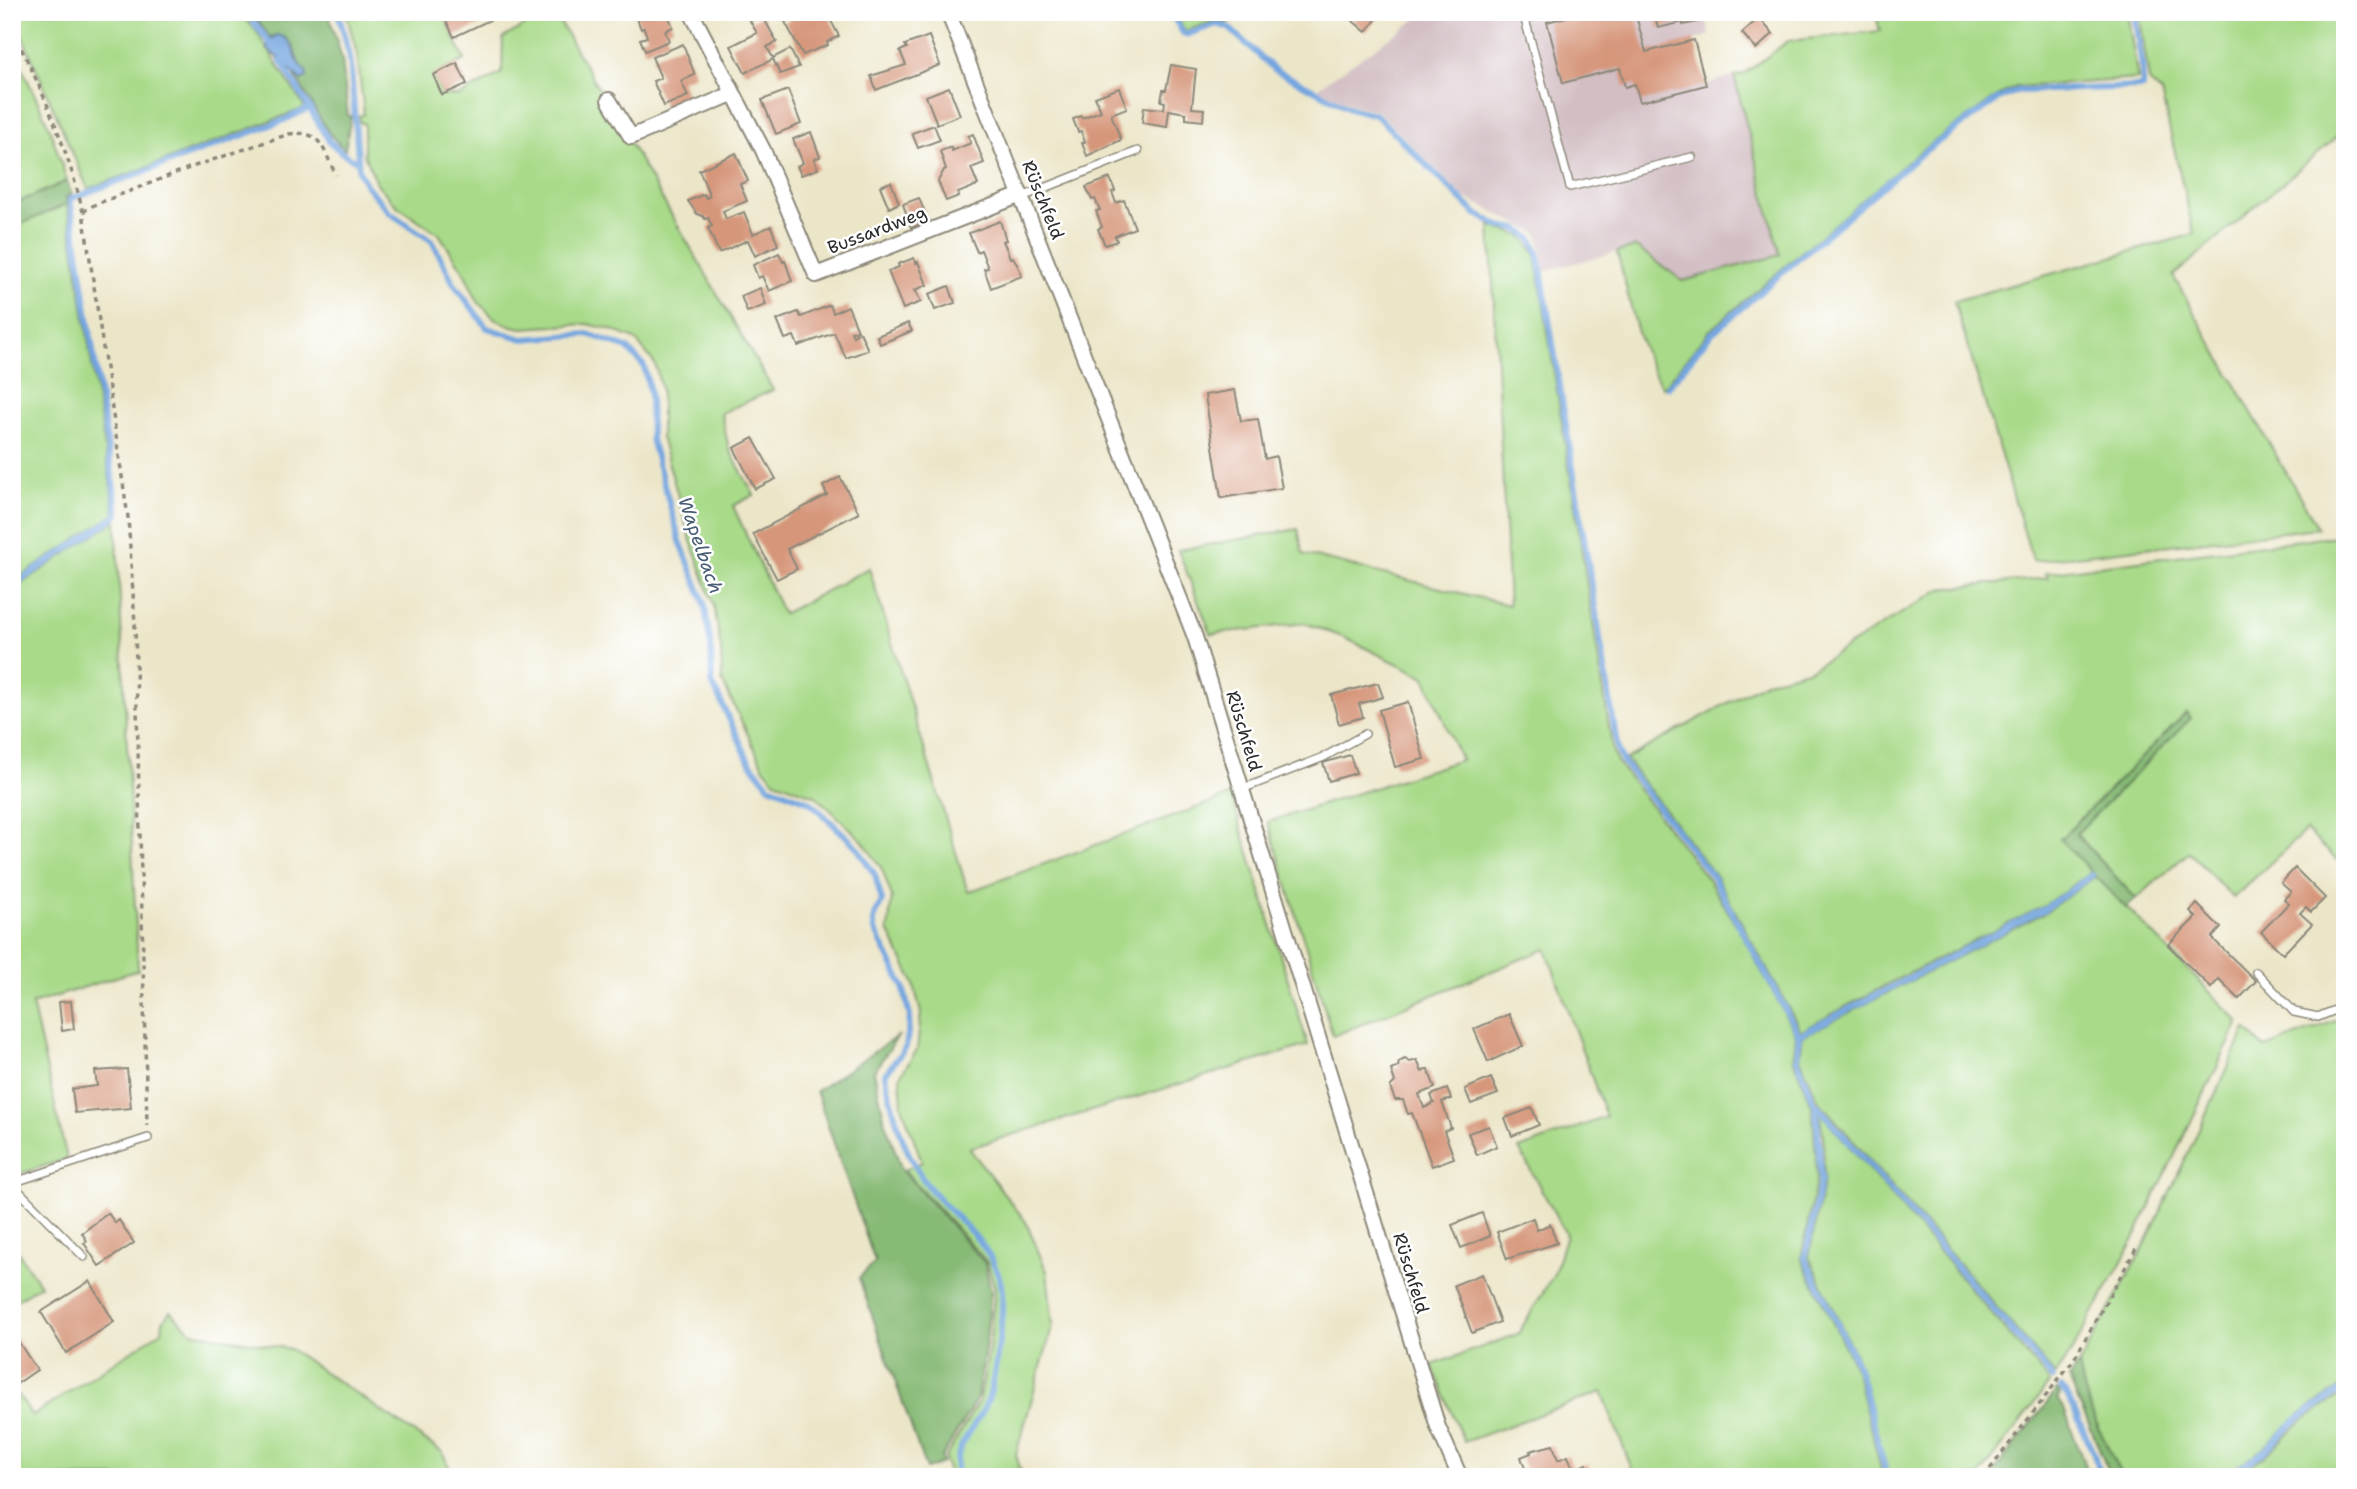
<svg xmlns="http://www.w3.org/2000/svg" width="2357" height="1489" font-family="'Shantell Sans',sans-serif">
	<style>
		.industrial { fill: #d2bec3 }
		.green { fill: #a8da89; stroke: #6a825a; stroke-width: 2 }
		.forest { fill: #86ba75; stroke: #587250; stroke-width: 2 }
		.water { fill: #73a5df; stroke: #4f6885; stroke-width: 2 }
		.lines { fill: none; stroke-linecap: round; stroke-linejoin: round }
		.stream { stroke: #73a5df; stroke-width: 6 }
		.building { fill: #d6967a }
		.service-casing { stroke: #8c887a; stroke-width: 10 }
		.minor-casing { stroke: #8c887a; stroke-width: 18 }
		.path { stroke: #8c887a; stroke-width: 3.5; stroke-dasharray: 5 5; stroke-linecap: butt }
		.service { stroke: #fff; stroke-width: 7 }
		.minor { stroke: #fff; stroke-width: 14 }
		.labels { text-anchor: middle; stroke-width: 5; stroke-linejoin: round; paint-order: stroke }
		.street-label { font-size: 18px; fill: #2b2b2b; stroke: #fff }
		.water-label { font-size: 19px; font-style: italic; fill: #485c73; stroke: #fff }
	</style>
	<rect width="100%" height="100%" fill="#fff"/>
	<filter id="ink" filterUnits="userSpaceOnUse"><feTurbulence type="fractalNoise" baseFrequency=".0143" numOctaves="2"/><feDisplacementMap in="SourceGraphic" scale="14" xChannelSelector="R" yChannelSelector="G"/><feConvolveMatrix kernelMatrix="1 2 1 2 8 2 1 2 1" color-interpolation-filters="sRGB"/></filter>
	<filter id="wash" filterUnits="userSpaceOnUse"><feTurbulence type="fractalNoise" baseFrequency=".00686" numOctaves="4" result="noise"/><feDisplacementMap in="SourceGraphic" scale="28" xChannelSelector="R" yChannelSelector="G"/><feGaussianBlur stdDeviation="1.57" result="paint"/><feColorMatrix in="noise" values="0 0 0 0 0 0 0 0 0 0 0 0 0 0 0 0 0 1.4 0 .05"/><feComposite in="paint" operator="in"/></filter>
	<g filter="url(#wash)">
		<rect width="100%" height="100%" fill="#ece6c9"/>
		<polygon class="industrial" points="1427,12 1704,12 1710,35 1694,40 1705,84 1734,76 1780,255 1683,281 1636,247 1545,271 1538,234 1464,197 1378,111 1351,104 1317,88"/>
		<g class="green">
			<polygon points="12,12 240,12 256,31 305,108 88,189"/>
			<polygon points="346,12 442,12 465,60 433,75 442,95 459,96 502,73 503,38 548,12 554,12 773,390 721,413 729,449 754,495 733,506 783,614 869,568 968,892 1231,795 1308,1045 969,1148 1026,1222 1047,1272 1053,1325 1016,1454 1022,1477 950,1477 945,1458 980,1399 989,1350 995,1289 987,1262 904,1170 922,1162 902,1106 900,1076 917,1050 921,1013 913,981 888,930 892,897 882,869 862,840 816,796 775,781 764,768 722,681 721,650 714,606 691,541 661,437 661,388 655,364 635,339 610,329 587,324 521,328 505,324 493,317 478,302 463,270 439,234 397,206 378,185 364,155 364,123 360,123 359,116 364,114 357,54"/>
			<polygon points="1174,12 1217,12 1229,23 1217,20 1185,31"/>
			<path d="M1875 12H2127L2138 79 2016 87 1999 95 1919 152 1709 331 1663 388C1638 353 1629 294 1617 252L1636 247 1683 281 1780 255 1734 76 1744 74 1788 41 1880 31Z"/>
			<polygon points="2139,12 2345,12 2345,130 2173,276 2318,528 2033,561 1954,301 2194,234 2161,92 2149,81"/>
			<polygon points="12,46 49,126 67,181 12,205"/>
			<polygon points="67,204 115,514 12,582 12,228"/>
			<path d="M1490 225C1514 237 1521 227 1536 256L1613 752 1618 763 1710 882 1738 928 1796 1035 1793 1059 1812 1106 1817 1177 1801 1258 1854 1365 1883 1477H1635L1602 1392 1464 1442 1432 1365 1518 1334 1554 1274 1566 1234 1519 1149 1606 1117 1546 949 1333 1036 1268 822 1461 760 1425 677 1345 638 1305 623 1211 634 1178 550 1298 529 1303 554 1509 605Z"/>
			<polygon points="116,520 138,970 32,1004 67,1159 12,1176 12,590"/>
			<polygon points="2324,537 2345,538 2345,868 2306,830 2233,898 2189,852 2136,899 2076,834 2190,718 2186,713 2060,839 2091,872 2042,907 1890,983 1801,1031 1717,878 1626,759 1767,681 1811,669 1941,589 2048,578 2045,573"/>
			<polygon points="2096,876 2239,1022 2132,1243 2069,1356 2055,1375 1818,1100 1800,1058 1803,1036 2044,913"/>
			<path d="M2345 1017V1384L2300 1414 2258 1453 2220 1477H2122C2105 1441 2084 1404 2079 1364L2144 1247 2246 1029 2265 1048Z"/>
			<polygon points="1819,1111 2050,1382 1979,1477 1889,1477 1859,1363 1809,1257 1824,1179 1823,1135"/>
			<polygon points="12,1243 40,1285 12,1303"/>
			<polygon points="170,1311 192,1332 290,1349 442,1452 454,1477 12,1477 12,1386 32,1416 162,1331 163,1321"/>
			<polygon points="2345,1393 2345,1477 2233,1477 2262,1458 2303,1420"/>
		</g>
		<g class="forest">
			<path d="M251 12H328L342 59 348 116H351L345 150 330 135 295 76 301 80 305 71 300 67C293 49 297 45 278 35L270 37Z"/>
			<polygon points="67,181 72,195 66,197 67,204 12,228 12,205"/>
			<polygon points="2186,713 2191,718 2076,834 2136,899 2126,908 2060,839"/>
			<polygon points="899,1035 874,1071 885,1122 902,1170 985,1263 991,1291 985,1351 977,1398 941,1458 943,1463 926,1469 859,1278 875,1262 816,1091"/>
			<path d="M2079 1364C2084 1404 2105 1441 2122 1477H2109C2100 1442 2081 1412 2069 1378Z"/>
			<polygon points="2057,1390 2060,1394 2057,1399 2063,1406 2089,1477 1990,1477"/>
		</g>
		<path class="water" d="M278 35C299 40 290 61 306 71L307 77 301 80 267 48 268 40Z"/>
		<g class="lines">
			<g class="stream">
				<polyline points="246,12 272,46"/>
				<path d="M338 12 350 57 359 171 367 186 390 213 432 241 454 284 487 328 523 339 588 334 627 348 644 366 650 392 651 439 680 541 704 602 711 647 712 683 749 761 769 786 810 802 856 846 875 875 882 901 874 918V928L903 986 910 1017 906 1047 885 1074C894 1116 904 1157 932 1191 958 1222 991 1242 1001 1284 1006 1305 995 1378 988 1400 977 1428 952 1444 957 1477"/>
				<polyline points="1170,12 1183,33 1186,35 1217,24 1229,28 1275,70 1350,108 1376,115 1475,213 1499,226 1518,229 1532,239 1539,256 1618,751 1623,762 1714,879 1799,1035 1797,1059 1816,1107 1821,1179 1805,1258 1857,1364 1887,1477"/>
				<polyline points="281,61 329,141 341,152 356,161"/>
				<polyline points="1668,387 1710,335 1884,185 1925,151 1998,99 2017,91 2143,87 2142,65 2134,12"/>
				<polyline points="12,586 118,515 70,199 282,121 310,108"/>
				<polyline points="1799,1035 2044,909 2092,875"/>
				<polyline points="1816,1104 2053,1378"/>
				<polyline points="2061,1388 2067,1395 2094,1454 2100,1477"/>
				<polyline points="2226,1477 2260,1455 2299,1418 2345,1388"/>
			</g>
		</g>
		<g id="blocks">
			<g class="building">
				<polygon points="442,12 491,12 494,18 454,37"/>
				<polygon points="634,12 667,12 673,27 665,31 669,41 645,51 640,39 647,37 644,28 641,29"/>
				<polygon points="795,12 829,12 832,18 830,19 839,36 827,42 828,45 803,55 785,22 796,16"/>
				<polygon points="1358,12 1378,12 1373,18 1376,20 1366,32 1353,21"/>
				<polygon points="1585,12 1635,12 1646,52 1694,40 1706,85 1640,102 1635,84 1625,87 1620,68 1563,83 1547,22"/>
				<polygon points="1654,12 1704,12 1706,20 1683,25 1683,22 1658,28"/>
				<polygon points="762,15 777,42 767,47 773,58 790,49 799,67 780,74 773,59 745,73 731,46 757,33 750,21"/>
				<polygon points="1759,18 1773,34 1756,49 1742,33"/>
				<polygon points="929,36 940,65 876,90 871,76 906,65 900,51 907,48 905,45"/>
				<polygon points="683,44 695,75 681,81 688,96 664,106 653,81 661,78 652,57"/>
				<polygon points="457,63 467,84 442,95 433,75"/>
				<polygon points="1171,65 1196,69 1192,108 1204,109 1203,121 1186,119 1186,113 1169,110 1167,127 1142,123 1144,107 1164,109 1165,102 1161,101 1163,90 1166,90"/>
				<polygon points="949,87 960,115 937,124 926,96"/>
				<polygon points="1119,88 1127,108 1111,114 1121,140 1087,156 1082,143 1085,142 1081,131 1078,132 1073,119 1081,116 1082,118 1101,111 1095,97"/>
				<polygon points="788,90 801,124 776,134 762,100"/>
				<polygon points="934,125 940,140 918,148 912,133"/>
				<polygon points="811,132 820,157 814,159 818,169 801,175 797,166 803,163 793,139"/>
				<polygon points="973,134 984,163 971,168 978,185 958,193 959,196 946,201 938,181 944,170 946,169 940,151 951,147 952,151 971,143 968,136"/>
				<polygon points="736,153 748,181 740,184 747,201 723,211 726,219 744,212 753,234 771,226 778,245 755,256 748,240 719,253 708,228 712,226 708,218 705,219 703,216 697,214 688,201 704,194 706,198 710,196 699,170"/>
				<polygon points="1110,178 1115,191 1112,192 1116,203 1124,200 1135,228 1115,236 1117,241 1105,245 1098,229 1102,227 1096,211 1100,210 1095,199 1092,200 1086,187"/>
				<polygon points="891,182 899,203 889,208 880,186"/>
				<polygon points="919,198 928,221 911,228 903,204"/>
				<polygon points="1000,221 1006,240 1003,241 1007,250 1010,258 1013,257 1018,266 1022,276 991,288 984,269 988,268 981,250 977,252 969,233"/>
				<polygon points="779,253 783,262 785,261 792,281 769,291 762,276 758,278 753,265"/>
				<polygon points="914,258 916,263 918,262 927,285 915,290 921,302 903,309 888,271 899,267 898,264"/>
				<polygon points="949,286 955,303 935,310 929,294"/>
				<polygon points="760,288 766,305 747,312 741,296"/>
				<polygon points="830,305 833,313 848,306 858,330 851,332 853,336 860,332 868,350 846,358 834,333 798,346 794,336 785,339 777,320 798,312 801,317"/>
				<polygon points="908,323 912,331 880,344 877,336"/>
				<polygon points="1235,390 1241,421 1258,419 1265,459 1276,456 1282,488 1221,498 1205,395"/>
				<polygon points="753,438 776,479 755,489 734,448"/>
				<polygon points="840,477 859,513 787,549 797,569 777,579 753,534 827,495 823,486"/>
				<polygon points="1378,683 1383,697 1359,704 1363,717 1339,724 1331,695"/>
				<polygon points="1408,702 1424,759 1395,767 1379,710"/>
				<polygon points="1350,755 1356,773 1329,781 1323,763"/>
				<polygon points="2295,868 2325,898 2311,912 2306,907 2300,913 2312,924 2283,954 2261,932 2289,903 2284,899 2291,892 2281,883"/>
				<polygon points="2197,904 2221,928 2212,938 2256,981 2239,999 2219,979 2211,988 2168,945 2196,917 2190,911"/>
				<polygon points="71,1001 74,1029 62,1031 59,1002"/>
				<polygon points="1509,1014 1523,1046 1488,1062 1474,1029"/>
				<polygon points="1405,1059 1410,1062 1417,1060 1422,1072 1428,1069 1435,1088 1419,1094 1424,1108 1434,1103 1431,1095 1447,1089 1451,1099 1442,1102 1451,1128 1444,1131 1454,1158 1432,1166 1412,1113 1408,1114 1403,1100 1395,1100 1390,1087 1395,1082 1391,1070 1398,1067 1399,1062"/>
				<polygon points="127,1069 131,1108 75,1113 72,1089 97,1086 95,1071"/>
				<polygon points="1491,1078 1498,1094 1471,1104 1465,1089"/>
				<polygon points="1532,1108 1539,1125 1512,1136 1505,1118"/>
				<polygon points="1489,1126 1497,1146 1477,1155 1468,1133"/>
				<polygon points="108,1213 115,1223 119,1220 134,1243 99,1266 84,1243 87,1241 82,1233"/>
				<polygon points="1482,1213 1490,1236 1461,1248 1452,1225"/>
				<polygon points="1533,1218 1537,1230 1550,1224 1557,1243 1507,1259 1497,1232"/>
				<polygon points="1482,1274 1500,1322 1472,1333 1454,1285"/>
				<polygon points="90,1281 114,1322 66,1353 41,1312"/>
				<polygon points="12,1332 37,1370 12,1387"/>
				<polygon points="1553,1445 1558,1460 1568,1456 1573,1469 1587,1464 1592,1477 1565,1477 1564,1474 1557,1477 1528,1477 1521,1457 1531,1453 1530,1451"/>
			</g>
		</g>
	</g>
	<g filter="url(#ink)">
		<use href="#blocks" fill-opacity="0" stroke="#8c887a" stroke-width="2"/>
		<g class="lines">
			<g class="service-casing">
				<g id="service">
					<polyline points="1523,12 1570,187 1692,157"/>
					<polyline points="1022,197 1138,151"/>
					<polyline points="1242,789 1324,757 1365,734"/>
					<polyline points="2256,972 2294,1012 2318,1017 2345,1006"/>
					<polyline points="12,1183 148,1138"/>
					<polyline points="12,1184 84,1257"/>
				</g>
			</g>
			<g class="minor-casing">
				<g id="minor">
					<polyline points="691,12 763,150 816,275 1021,195"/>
					<polyline points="948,12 1195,637 1438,1427 1460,1477"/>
					<polyline points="609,100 631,137 732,94"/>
				</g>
			</g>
			<g class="path">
				<path d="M12 31C42 86 68 151 83 212L128 517 135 624 147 1126"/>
				<path d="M83 212 94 205 189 168 289 134C322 129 323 150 336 175"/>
				<polyline points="1984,1477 2074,1359 2138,1245"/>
			</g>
			<use href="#service" class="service"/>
			<use href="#minor" class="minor"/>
		</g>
	</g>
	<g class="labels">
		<g class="street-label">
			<text transform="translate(1043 200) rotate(68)" y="6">Rüschfeld</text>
			<text transform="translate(877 230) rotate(-21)" y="6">Bussardweg</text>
			<text transform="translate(1244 731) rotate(73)" y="6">Rüschfeld</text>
			<text transform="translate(1411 1273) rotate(73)" y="6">Rüschfeld</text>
		</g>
		<g class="water-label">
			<text transform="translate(701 545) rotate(71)" y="7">Wapelbach</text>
		</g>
	</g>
	<rect width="2357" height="1489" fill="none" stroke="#fff" stroke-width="42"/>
</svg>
